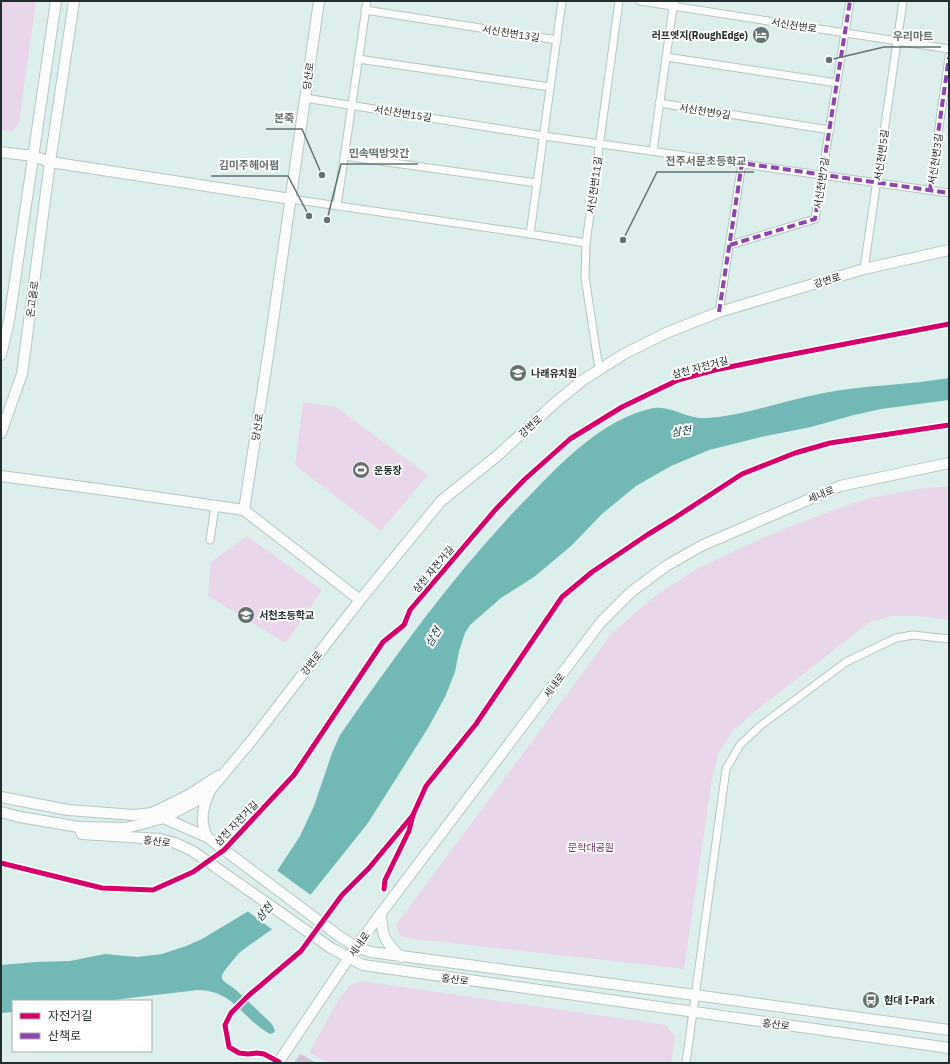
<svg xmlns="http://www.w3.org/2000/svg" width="950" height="1064" font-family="'IBM Plex Sans','Noto Sans KR',sans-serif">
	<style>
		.green { fill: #e9d6eb }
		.forest { fill: #d4bfd6 }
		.water { fill: #72b9b5 }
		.pier { fill: #ddefed }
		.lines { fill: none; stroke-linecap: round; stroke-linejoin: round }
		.street-casing { stroke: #b6c5c3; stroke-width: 9 }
		.secondary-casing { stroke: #b6c5c3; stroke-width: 12 }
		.street { stroke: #fafdfc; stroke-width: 7 }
		.secondary { stroke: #fafdfc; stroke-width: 10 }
		.quiet { stroke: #8e44ad; stroke-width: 4; stroke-dasharray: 8 4; stroke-linecap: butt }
		.cycleway-casing { stroke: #fff; stroke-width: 8 }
		.cycleway { stroke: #d6006c; stroke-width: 5 }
		.labels { text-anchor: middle; stroke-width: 4; stroke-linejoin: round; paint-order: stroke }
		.street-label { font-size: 10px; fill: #222e2d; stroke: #fff }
		.poi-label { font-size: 10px; font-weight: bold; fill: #222e2d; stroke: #fff; text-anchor: start }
		.park-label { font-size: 10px; fill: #72326b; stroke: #fff }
		.water-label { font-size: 11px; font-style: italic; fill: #113d3b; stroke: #fff }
		.leader { fill: none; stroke: #637270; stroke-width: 1.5 }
		.callout-dot { fill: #637270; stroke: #fff; stroke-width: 1.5 }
		.callout-label { font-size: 11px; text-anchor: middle; font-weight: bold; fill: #637270; stroke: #fff; stroke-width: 4; stroke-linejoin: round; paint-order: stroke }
	</style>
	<rect width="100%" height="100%" fill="#ddefed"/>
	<g class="green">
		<polygon points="1,1 36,1 19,123 12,132 1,130"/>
		<polygon points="303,402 336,407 428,475 381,531 295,465"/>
		<polygon points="949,486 949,620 919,616 891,616 870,622 763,705 734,730 718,753 712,779 684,969 415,939 400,936 396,925 613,632 658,594 698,568 765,537 828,512 869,498 919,489"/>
		<polygon points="247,536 322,590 286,643 208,596 211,562"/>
		<polygon points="361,981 666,1025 675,1037 671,1063 329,1063 309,1053 338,1000 350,985"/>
	</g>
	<polygon class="forest" points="300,1054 317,1063 294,1063"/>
	<path class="water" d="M949 378V400L881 409 854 415 811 427 761 437 709 450 671 466 636 486 602 514 571 546 534 577 501 598 470 625 465 633 459 651 455 672 445 697 428 728 368 823 312 893 285 920 251 944 239 953 225 970 222 975V979L226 983 235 989 272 1024 275 1031 273 1033 270 1034C242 1019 235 991 198 990L104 1001H13V1012L1 1013V965L36 962 70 961 105 954 137 957 162 954 186 946 202 939 247 912 258 900 300 836 314 806 332 753 340 735C400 649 461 564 535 490 567 457 603 421 649 409 671 403 685 420 708 418 747 415 785 400 824 393 865 385 908 385 949 378Z"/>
	<polygon class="pier" points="275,869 312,896 286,922 273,930 246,910 256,898"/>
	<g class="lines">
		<g class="street-casing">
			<g id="street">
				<polyline points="640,1 949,49"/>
				<polyline points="365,10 557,40"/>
				<polyline points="666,57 837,83"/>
				<polyline points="358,59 550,87"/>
				<polyline points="305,98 544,136 949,193"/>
				<polyline points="659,103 830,130"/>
				<polyline points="653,151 674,1"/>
				<polyline points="344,156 537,183"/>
				<polyline points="930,190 949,57"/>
				<polyline points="291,199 530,234 586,243"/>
				<polyline points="337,206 367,1"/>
				<polyline points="530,234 562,1"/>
				<polyline points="730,245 815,219 850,1"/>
				<polyline points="864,269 903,1"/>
				<polyline points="719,312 742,163"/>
				<polyline points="599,369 585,277 586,243 619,1"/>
				<polyline points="210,540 215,506"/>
				<polyline points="686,1063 726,769 740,745 760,726 846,662 896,638 913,635 949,639"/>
			</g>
		</g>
		<g class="secondary-casing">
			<g id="secondary">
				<polyline points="319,1 269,349 244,510 360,600"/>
				<polyline points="1,152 33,156 50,162 291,199"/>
				<polyline points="1,355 9,321 56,1"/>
				<polyline points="1,433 22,374 50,162 74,1"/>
				<polyline points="1,476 113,491 244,510"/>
				<polyline points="1,797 68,810 134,815 152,813 207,837 339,936 356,947 371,952 695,995 949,1030"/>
				<polyline points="1,812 20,817 79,827 126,828 164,818 200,799 211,789 252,740 360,600 441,501 497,456 556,402 583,380 624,354 666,333 719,312 864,269 949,250"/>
				<polyline points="152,813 189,795 218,776"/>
				<polyline points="79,827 82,834 160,839 175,843 191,850 331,948 363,965 949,1048"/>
				<path d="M207 837C200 822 202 809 209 793"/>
				<path d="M381 913C382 936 384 941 401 957"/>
				<polyline points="278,1063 356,947 382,912 601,622 631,592 666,566 701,546 840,486 949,463"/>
			</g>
		</g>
		<use href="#street" class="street"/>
		<use href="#secondary" class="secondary"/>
		<g class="quiet">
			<polyline points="930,190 949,57"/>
			<polyline points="730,245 815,219 850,1"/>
			<polyline points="719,312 742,163 949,193"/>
		</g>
		<g class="cycleway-casing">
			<g id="cycleway">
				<polyline points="413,815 426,786 476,724 562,597 592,572 647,535 673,519 742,474 795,453 830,443 949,425"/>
				<polyline points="1,863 102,888 153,890 193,872 224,850 294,775 383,642 404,625 410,610 496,509 524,480 570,439 622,407 678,380 715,370 778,357 949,324"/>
				<polyline points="279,1062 264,1054 257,1053 248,1054 239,1053 229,1047 225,1025 231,1013 248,996 301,951 342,895 369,868 413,815 409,831 385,880 384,889"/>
			</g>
		</g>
		<use href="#cycleway" class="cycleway"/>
	</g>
	<defs>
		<g id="hotel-disc" transform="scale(0.9)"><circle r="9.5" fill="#637270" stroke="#fff"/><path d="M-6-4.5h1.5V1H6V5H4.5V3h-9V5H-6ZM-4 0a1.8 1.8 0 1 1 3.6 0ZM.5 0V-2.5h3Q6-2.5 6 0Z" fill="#fff"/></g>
		<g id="school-disc" transform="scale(0.9)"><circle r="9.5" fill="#637270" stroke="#fff"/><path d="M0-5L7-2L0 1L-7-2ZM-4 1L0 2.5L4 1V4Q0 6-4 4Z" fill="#fff"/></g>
		<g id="stadium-disc" transform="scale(0.9)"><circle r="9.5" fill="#637270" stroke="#fff"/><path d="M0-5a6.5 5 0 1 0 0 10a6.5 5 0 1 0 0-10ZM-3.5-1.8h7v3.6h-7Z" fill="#fff"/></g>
		<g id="bus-disc" transform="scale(0.9)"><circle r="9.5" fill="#637270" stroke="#fff"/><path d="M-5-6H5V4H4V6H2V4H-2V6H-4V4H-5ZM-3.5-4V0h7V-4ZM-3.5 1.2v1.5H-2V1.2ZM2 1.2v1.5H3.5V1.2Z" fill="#fff"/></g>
	</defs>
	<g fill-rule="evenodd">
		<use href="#hotel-disc" x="761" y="35"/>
		<use href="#school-disc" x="518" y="373"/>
		<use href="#stadium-disc" x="361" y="470"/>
		<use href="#school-disc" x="246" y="615"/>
		<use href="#bus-disc" x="871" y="1000"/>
	</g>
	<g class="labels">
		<g class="street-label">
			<text transform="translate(794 25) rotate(9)" y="4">서신천변로</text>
			<text transform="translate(511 33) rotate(9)" y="4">서신천변13길</text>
			<text transform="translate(308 76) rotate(-82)" y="4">당산로</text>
			<text transform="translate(705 111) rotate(9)" y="4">서신천변9길</text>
			<text transform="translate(403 113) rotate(9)" y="4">서신천변15길</text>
			<text transform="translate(881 155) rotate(-82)" y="4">서신천변5길</text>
			<text transform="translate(935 159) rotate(-82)" y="4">서신천변3길</text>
			<text transform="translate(821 183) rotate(-81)" y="4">서신천변7길</text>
			<text transform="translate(594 185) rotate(-82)" y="4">서신천변11길</text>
			<text transform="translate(827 280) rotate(-16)" y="4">강변로</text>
			<text transform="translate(32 299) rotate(-82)" y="4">온고을로</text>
			<text transform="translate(700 367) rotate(-15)" y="4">삼천 자전거길</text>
			<text transform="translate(530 426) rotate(-42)" y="4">강변로</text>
			<text transform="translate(257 427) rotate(-81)" y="4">당산로</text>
			<text transform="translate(821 494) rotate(-23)" y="4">세내로</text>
			<text transform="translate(433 569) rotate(-50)" y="4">삼천 자전거길</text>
			<text transform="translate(311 663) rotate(-52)" y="4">강변로</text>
			<text transform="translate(554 685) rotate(-53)" y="4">세내로</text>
			<text transform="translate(236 823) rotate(-46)" y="4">삼천 자전거길</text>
			<text transform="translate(157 841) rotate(8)" y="4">홍산로</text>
			<text transform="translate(359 944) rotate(-55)" y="4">세내로</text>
			<text transform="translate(455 979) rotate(8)" y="4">홍산로</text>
			<text transform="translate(776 1024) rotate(8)" y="4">홍산로</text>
		</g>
		<g class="poi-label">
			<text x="748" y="39" text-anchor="end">러프엣지(RoughEdge)</text>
			<text x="531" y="377">나래유치원</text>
			<text x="374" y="474">운동장</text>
			<text x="259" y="619">서천초등학교</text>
			<text x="884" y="1004">현대 I-Park</text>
		</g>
		<g class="park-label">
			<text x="591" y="851">문학대공원</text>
		</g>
		<g class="water-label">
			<text transform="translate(681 431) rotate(-7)" y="4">삼천</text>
			<text transform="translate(433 637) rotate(-58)" y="4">삼천</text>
			<text transform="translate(264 912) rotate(-49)" y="4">삼천</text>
		</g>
	</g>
	<path class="leader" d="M829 60L884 47H941M322 175L302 129H266M327 220L341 164H418M623 240L657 172H754M309 216L288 176H211"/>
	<g class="callout-dot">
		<circle cx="829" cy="60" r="4"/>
		<circle cx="322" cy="175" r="4"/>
		<circle cx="327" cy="220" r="4"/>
		<circle cx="623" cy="240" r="4"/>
		<circle cx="309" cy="216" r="4"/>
	</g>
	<g class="callout-label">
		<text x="913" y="40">우리마트</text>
		<text x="284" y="122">본죽</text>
		<text x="379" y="157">민속떡방앗간</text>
		<text x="706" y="165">전주서문초등학교</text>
		<text x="249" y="169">김미주헤어펌</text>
	</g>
	<rect width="950" height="1064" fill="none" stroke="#222e2d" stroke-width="4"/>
	<rect x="12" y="1000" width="140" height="52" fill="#ffffff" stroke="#a7abab"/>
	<rect x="20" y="1013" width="20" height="6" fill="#d6006c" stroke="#a7abab"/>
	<text x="48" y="1020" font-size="12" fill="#222e2d">자전거길</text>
	<rect x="20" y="1033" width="20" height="6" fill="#8e44ad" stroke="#a7abab"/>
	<text x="48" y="1040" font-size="12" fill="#222e2d">산책로</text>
</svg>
